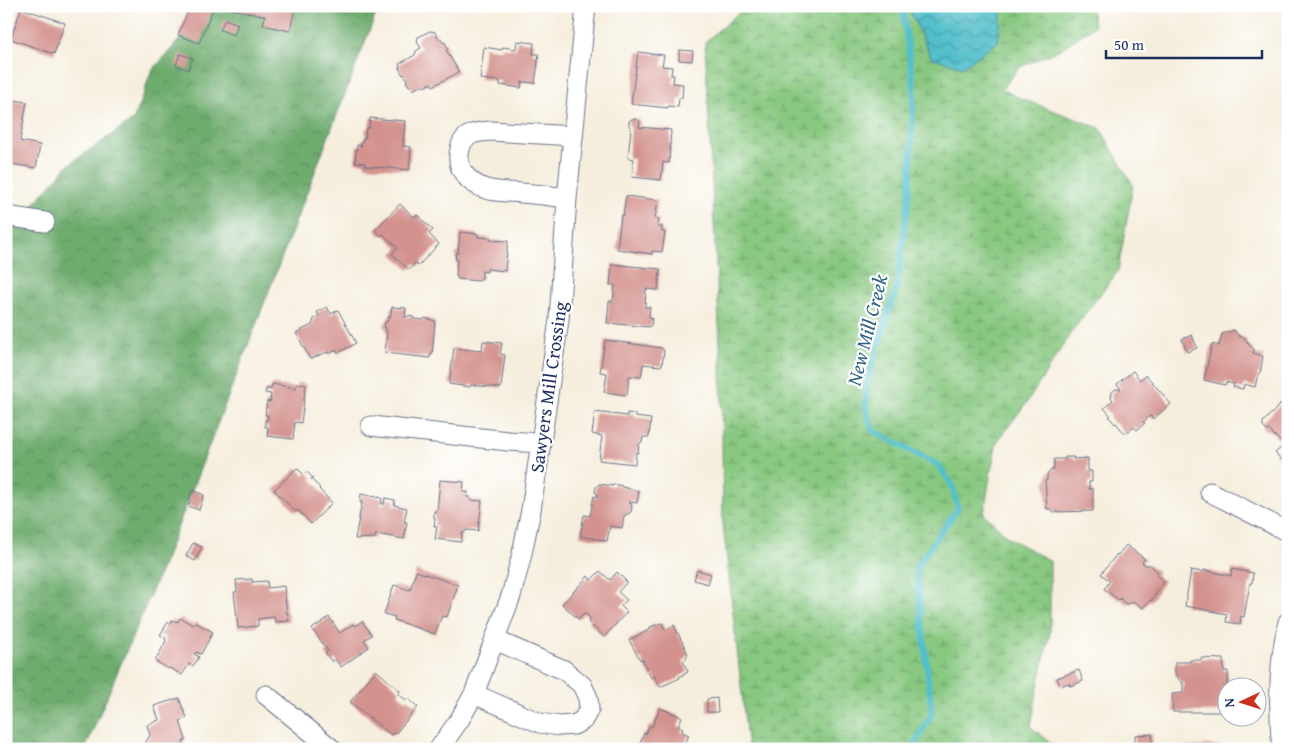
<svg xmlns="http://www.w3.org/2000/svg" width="1294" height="755" font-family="'Gentium Book Plus',serif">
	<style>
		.forest { fill: url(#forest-crowns); stroke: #446e66 }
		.wetland { fill: url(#wetland-marsh); stroke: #527c6f }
		.water { fill: url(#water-waves); stroke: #367794 }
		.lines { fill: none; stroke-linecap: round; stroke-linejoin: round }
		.stream { stroke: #52bfcb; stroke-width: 6 }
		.building { fill: #d3928d }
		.street-casing { stroke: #68728a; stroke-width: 21 }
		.street { stroke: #fff; stroke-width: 19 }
		.labels { text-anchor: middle; stroke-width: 4.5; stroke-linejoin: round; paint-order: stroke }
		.street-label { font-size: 19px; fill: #1b2f5e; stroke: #fff }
		.water-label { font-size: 20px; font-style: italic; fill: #2e6184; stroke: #fff }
	</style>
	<defs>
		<pattern id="forest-crowns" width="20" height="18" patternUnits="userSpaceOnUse" patternTransform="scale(1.25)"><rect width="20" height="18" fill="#6eac6e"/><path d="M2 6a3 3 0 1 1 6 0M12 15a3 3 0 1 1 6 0" fill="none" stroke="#5a8c5e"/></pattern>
		<pattern id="wetland-marsh" width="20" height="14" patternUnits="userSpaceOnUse" patternTransform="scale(1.25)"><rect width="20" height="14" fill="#88c880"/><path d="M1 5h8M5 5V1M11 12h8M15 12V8" fill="none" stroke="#6ea36c"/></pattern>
		<pattern id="water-waves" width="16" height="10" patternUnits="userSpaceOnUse" patternTransform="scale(1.25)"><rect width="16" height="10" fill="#52bfcb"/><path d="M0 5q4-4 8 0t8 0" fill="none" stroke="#439ca8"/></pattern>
	</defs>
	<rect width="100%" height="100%" fill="#fff"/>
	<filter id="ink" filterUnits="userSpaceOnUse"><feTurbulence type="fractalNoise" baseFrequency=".02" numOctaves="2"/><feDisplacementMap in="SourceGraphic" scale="10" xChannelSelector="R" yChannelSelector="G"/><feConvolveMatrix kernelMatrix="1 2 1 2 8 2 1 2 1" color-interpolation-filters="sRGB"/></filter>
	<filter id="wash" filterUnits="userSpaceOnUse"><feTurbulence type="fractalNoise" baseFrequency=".0096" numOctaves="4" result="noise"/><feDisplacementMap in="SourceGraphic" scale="20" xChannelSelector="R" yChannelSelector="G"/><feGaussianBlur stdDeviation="1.12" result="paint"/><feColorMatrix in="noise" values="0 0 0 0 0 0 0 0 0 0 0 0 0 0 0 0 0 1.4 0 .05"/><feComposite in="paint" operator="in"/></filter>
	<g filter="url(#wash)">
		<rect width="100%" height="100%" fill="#f6eedd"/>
		<polygon class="forest" points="209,6 379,6 165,560 85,749 6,749 6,236 68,165 134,119 151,72"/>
		<polygon class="wetland" points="752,6 908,6 931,57 1004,6 1091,6 1094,26 1061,49 1020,67 1002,89 1022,99 1100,128 1133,185 1118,271 1070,334 1030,398 997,442 990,476 984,514 1009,538 1050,561 1050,633 1037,691 1031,727 1059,749 748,749 723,524 721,364 705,42 744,8"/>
		<polygon class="water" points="908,6 1004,6 1002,8 998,42 962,67 931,57"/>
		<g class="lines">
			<polyline class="stream" points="902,6 914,88 910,186 897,287 867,380 866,407 872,430 938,465 952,485 958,508 916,567 932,714 912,749"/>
		</g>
		<g id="blocks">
			<g class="building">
				<polygon points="190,6 214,6 199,43 178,35"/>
				<polygon points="232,6 290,6 295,8 290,31 263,25 265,16 232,9"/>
				<polygon points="21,8 65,23 54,54 11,39"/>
				<polygon points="225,19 238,24 234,35 220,30"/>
				<polygon points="430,31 435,32 439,40 441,39 443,43 445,42 448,49 446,50 459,72 433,86 431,83 424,87 422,85 413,90 410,85 409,86 406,81 407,80 404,74 403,75 399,68 400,67 399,64 415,55 416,51 421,48 417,42 418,37"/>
				<polygon points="517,41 534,43 533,54 539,54 535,83 522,82 521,88 500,85 500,81 480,79 484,47 502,50 503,47 516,49"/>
				<polygon points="679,50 693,51 692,61 679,60"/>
				<polygon points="638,52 664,55 662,66 672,67 671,75 674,75 673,83 683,84 682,98 679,98 678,107 668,106 668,108 631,104"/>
				<polygon points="180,54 193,58 188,70 176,65"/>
				<polygon points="6,99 27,102 20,141 40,145 36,168 11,164 13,154 6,153"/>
				<polygon points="370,118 405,121 403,146 411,147 409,170 365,166 365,163 355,162 357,145 361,146 362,140 365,138 366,128 369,128"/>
				<polygon points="632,119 637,119 640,122 639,127 671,130 669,163 663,162 661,180 632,177 634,159 628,158 631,128 629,126 629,121"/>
				<polygon points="626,196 658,200 655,219 659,219 658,227 662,227 662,232 665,232 662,252 652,251 652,254 617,249 621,216 623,215"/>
				<polygon points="400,204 414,217 417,215 433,230 429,234 439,244 418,266 415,263 409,270 392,254 398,248 383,234 381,236 375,230"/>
				<polygon points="460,232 478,234 478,237 491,238 490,240 508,241 505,271 487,269 487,272 482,271 482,278 478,281 458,279 456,276 457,259 455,259 456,253 458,253"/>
				<polygon points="612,264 660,269 658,290 646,289 645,307 650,307 649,316 652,319 651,325 649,327 607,323 609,301 613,301 615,285 610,285"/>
				<polygon points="327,307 331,314 338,310 356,343 338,353 336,350 329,354 327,352 310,359 296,333 312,325 314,319 319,316 317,312"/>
				<polygon points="392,307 406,308 405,318 408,316 413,317 414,319 423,320 425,318 435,321 432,355 430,355 430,358 385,353 387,332 386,332 386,328 384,328 385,322 387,322 388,317 390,317"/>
				<polygon points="1234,330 1239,336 1245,338 1249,345 1254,349 1253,353 1263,356 1260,374 1258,374 1255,387 1244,384 1243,389 1233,387 1234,384 1226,382 1225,385 1204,380 1212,344 1219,346 1222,334"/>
				<polygon points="1192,335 1197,348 1187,352 1182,339"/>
				<polygon points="605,340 662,348 664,351 662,365 660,366 643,364 641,377 629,376 627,395 604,392 607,373 600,372"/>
				<polygon points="483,341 502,343 500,354 505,355 501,388 471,385 470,387 449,384 454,348 482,351"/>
				<polygon points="1133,371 1140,380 1146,375 1171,404 1153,419 1150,416 1143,422 1145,423 1137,430 1134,427 1125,434 1116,423 1115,424 1109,417 1111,416 1104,408 1113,400 1111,398 1112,392 1116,389 1121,389 1117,384"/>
				<polygon points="297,383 306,384 301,423 295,422 293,439 267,436 268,427 265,427 265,420 267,420 268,415 265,415 267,401 270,402 271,394 265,393 266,389 271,389 272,384 296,388"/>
				<polygon points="1284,399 1286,401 1288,399 1288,466 1275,453 1284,445 1269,430 1267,431 1263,427 1263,422 1281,404 1280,404"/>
				<polygon points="595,412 627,416 627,413 635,414 635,417 651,419 649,437 643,437 642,442 639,444 638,453 636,452 635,464 599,460 602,436 592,434"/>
				<polygon points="1065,457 1074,457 1073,459 1088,458 1088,471 1092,471 1092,482 1089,482 1089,489 1093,489 1093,511 1054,512 1050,509 1047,509 1045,480 1047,480 1047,475 1051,470 1054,470 1054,459 1065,459"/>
				<polygon points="297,468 304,475 307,472 313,478 311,479 320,488 319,489 332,503 311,524 298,510 296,512 274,490"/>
				<polygon points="440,480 464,482 463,492 468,492 467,497 470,497 470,500 482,501 478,531 467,530 464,533 462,533 461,542 435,539 437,527 434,526 435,519 434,518 434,511 437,511"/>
				<polygon points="599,484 613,486 614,484 622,486 622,487 639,491 637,503 629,502 632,506 631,512 624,516 622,528 610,526 607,541 580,536 584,515 590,516 594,496 597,497 598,495 595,492 596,487"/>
				<polygon points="192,490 204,495 199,510 188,506 191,499 189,499"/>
				<polygon points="361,494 382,498 381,504 384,504 385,498 395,500 394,505 407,508 404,522 407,522 404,539 376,534 375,538 355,539 362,502 360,502"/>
				<polygon points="193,543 202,547 195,561 186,556"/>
				<polygon points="1126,545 1145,559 1142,562 1147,566 1149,564 1158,572 1156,575 1164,581 1151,601 1150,600 1143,608 1133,601 1132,603 1126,604 1121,600 1121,598 1119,600 1104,589 1110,581 1101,574 1117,554 1118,555"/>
				<polygon points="1232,569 1253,573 1252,583 1250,583 1244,617 1241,616 1240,624 1226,622 1227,614 1185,606 1191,570 1203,572 1204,570 1231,576"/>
				<polygon points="697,570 711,574 708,584 694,580"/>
				<polygon points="416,571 458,585 447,617 442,616 435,634 394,620 395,617 384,614 394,585 410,590"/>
				<polygon points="600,571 610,580 617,572 627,582 618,592 627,600 621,606 627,612 604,637 588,622 591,619 584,613 578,619 562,604 588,576 591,580"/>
				<polygon points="252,579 252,582 267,581 268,588 284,586 287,614 288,614 289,621 275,622 274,617 258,619 258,626 238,628 234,592 237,592 236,580"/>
				<polygon points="329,617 340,633 353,624 355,626 362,621 372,635 364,640 369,647 341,667 335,659 332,662 325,653 328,651 312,629"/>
				<polygon points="180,618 193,625 195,622 213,632 201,654 196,652 194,654 199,657 193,666 189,664 182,675 170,668 169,669 155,661 166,641 165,640 166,638 160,635 168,622 170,624 172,620 178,622"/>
				<polygon points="662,623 665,630 674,625 688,654 686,659 683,661 688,672 679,677 680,678 660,687 654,676 651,678 642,659 640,660 629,640 651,629 650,627"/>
				<polygon points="1201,658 1223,659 1224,671 1228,671 1228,682 1227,681 1226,712 1173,712 1172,694 1183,693 1183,682 1181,682 1175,674 1175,662 1190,662 1190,660 1201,660"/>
				<polygon points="376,670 400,691 398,694 406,700 407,698 418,707 395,734 393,733 391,735 350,702"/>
				<polygon points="1079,670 1083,681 1070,686 1069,683 1060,686 1057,678"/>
				<polygon points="179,698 187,718 180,721 186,740 183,741 185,749 147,749 146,747 147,747 146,742 150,735 147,725 159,720 154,706"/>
				<polygon points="717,698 718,712 707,712 707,699"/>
				<polygon points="660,708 682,717 678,726 683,728 682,732 689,735 683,749 640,749 641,747 639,746 644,733 646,734 649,726 652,727"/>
				<polygon points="1152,734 1153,749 1135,749 1135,735"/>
				<polygon points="1204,745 1212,745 1212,746 1226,746 1226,749 1181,749 1180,747 1203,746"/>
			</g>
		</g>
	</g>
	<g filter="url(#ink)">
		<use href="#blocks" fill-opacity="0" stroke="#68728a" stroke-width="1"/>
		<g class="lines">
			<g class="street-casing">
				<g id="street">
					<path d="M567 198C552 196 536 194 521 193 510 192 497 192 486 189 468 183 455 169 460 149 463 133 477 132 491 131L573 136"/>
					<polyline points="6,216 45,222"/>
					<polyline points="371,426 508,441 541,443"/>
					<polyline points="1210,492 1288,532"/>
					<polyline points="474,694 540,723 559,726 574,725 583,720 589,709 588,698 582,685 564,670 495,640"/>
					<polyline points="266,695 332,749"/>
					<polyline points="439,749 460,719 474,694 511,596 521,558 531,510 559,320 567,198 586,6"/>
					<path d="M1282 749C1278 707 1278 664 1288 622"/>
				</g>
			</g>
			<use href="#street" class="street"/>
		</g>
	</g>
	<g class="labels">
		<g class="street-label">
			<text transform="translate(548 387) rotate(-82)" y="7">Sawyers Mill Crossing</text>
		</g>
		<g class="water-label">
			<text transform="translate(867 330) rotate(-76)" y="7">New Mill Creek</text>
		</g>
	</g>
	<rect width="1294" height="755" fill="none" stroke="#fff" stroke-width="25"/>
	<g transform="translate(1242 702) rotate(266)"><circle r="24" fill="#ffffff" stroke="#a4acbf"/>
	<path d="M0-4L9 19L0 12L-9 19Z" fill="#c8321e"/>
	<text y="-8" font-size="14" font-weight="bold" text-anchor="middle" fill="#1b2f5e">N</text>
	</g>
	<path d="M1106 50v8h156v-8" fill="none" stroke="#1b2f5e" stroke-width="2.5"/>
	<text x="1114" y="50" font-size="15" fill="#1b2f5e" stroke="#ffffff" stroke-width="4" paint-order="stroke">50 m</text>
</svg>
